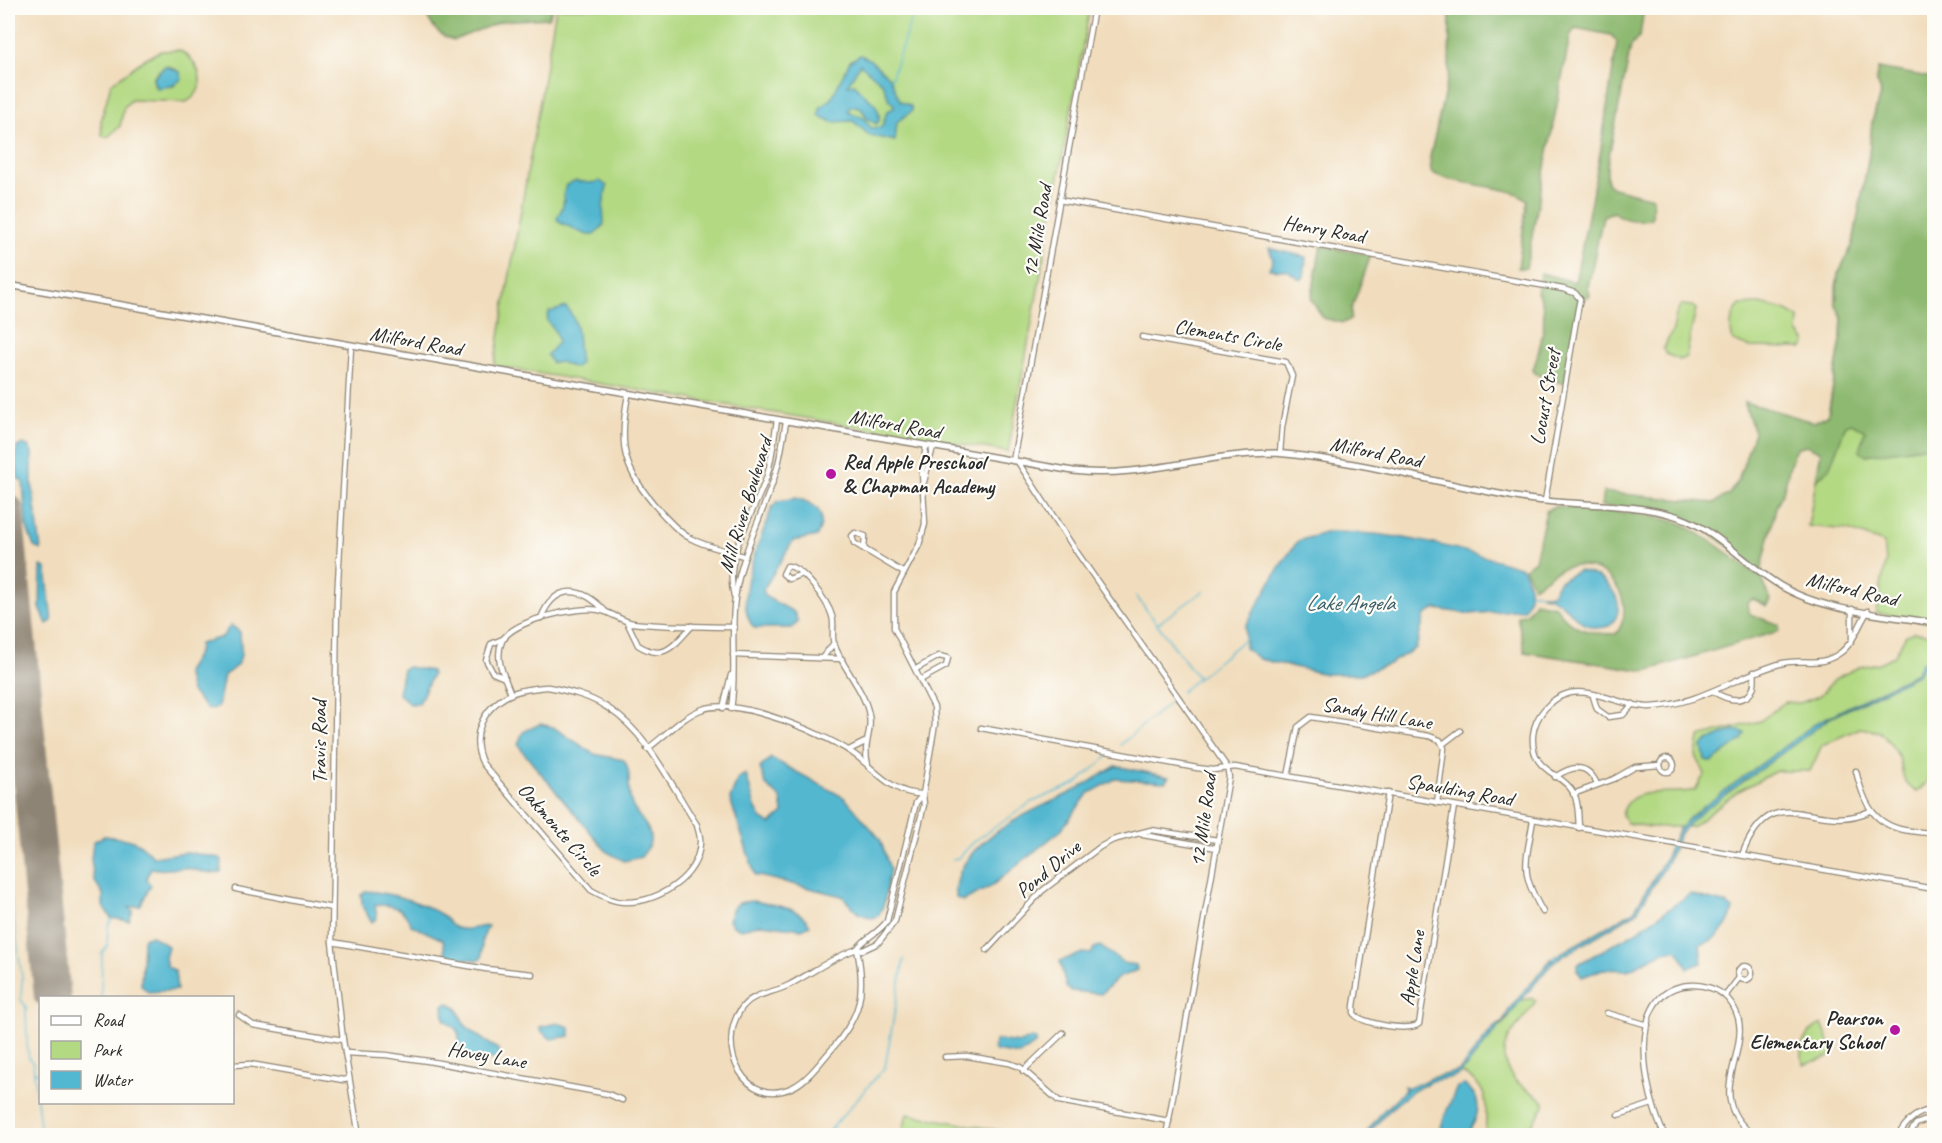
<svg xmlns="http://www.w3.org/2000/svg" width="1942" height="1143" font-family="Caveat,sans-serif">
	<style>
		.green { fill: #b3d983; stroke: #6f8257; stroke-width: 1.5; fill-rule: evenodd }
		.forest { fill: #8eb971; stroke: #5c724e; stroke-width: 1.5 }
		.water { fill: #52b7d0; stroke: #3e717e; stroke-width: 1.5; fill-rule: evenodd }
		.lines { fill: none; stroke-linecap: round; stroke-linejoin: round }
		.stream { stroke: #52b7d0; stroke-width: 1.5 }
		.taxiway { stroke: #8e8474; stroke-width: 12 }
		.runway { stroke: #8e8474; stroke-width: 30 }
		.minor-casing { stroke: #8e8474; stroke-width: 7 }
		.tertiary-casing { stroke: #8e8474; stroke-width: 8 }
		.minor { stroke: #fff; stroke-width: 4.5 }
		.tertiary { stroke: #fff; stroke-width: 5 }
		.poi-dot { fill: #b5179e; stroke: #fdfcf7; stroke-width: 2 }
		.labels { text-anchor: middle; stroke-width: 4.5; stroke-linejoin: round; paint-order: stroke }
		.street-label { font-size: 21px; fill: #2b2b2b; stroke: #fdfcf7 }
		.poi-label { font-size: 21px; font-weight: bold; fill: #2b2b2b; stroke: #fdfcf7; text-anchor: start }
		.water-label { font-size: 22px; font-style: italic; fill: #395c65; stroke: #fdfcf7 }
	</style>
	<rect width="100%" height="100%" fill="#fdfcf7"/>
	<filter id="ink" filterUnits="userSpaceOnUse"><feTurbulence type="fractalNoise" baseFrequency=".0167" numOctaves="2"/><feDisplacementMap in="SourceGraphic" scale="12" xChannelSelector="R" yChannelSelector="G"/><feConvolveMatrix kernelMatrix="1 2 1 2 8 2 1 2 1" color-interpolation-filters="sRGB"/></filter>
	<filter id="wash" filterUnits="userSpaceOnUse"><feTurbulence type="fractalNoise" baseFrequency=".008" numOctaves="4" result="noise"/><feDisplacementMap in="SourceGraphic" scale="24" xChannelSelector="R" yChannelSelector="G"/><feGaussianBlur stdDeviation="1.35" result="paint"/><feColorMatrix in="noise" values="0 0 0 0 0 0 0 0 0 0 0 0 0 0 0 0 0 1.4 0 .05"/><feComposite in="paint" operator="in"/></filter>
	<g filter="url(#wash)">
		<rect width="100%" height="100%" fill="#f1ddbd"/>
		<g class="green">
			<polygon points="556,8 1090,8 1008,452 494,366"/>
			<path d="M178 50C199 58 211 90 186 102L131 100 124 107 120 126 108 137 102 136 101 121 111 84 146 58 161 51ZM169 66 180 72 174 86 155 87 153 79C156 72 160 68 169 66Z"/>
			<polygon points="1934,78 1934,623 1876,613 1886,561 1884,543 1848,530 1808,526 1841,341 1842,317 1836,305 1836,287 1838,274 1853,244 1869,155 1872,122 1881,92 1876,79"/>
			<path d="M1760 304 1785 310 1799 318 1798 332 1806 342 1803 348 1749 347 1733 341C1729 328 1730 316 1740 305Z"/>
			<polygon points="1681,305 1692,306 1696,309 1686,357 1680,360 1666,354 1663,349 1673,330 1676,315"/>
			<path d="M1914 632 1934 635V759L1926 783 1917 792C1899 782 1905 772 1898 756 1895 748 1886 739 1880 732L1860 728 1822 745 1810 771H1776L1737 792 1692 827H1650L1627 823 1622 815C1630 782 1670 797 1695 790L1705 774 1696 756 1699 737 1760 721 1785 702 1800 703 1819 696 1836 678 1859 667 1879 663 1894 656 1906 635ZM1734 730 1742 740 1712 762 1708 741Z"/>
			<path d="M1532 998 1536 1000C1523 1026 1486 1044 1514 1079 1518 1085 1536 1093 1544 1102V1106L1525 1135H1485C1487 1110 1491 1085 1461 1073L1497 1029 1508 1019 1513 1008 1519 1001Z"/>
			<path d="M1822 1024 1834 1055 1803 1065C1800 1045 1803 1033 1822 1024Z"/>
			<polygon points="907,1114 1024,1135 902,1135"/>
		</g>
		<g class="forest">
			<path d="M426 8H553L548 18 502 21 454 40C439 37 427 23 426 8Z"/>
			<path d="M1450 8H1644L1640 36 1631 46 1607 166V183L1613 188 1653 198 1652 218C1638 222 1624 221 1613 212L1603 216 1588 287 1590 296 1580 299 1564 384 1536 374 1533 370C1540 348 1551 312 1537 292L1541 273 1574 282 1576 278 1600 154 1617 42 1611 35 1575 28 1570 36 1526 268H1518L1527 200C1511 184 1456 187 1431 172L1430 157 1449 73Z"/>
			<path d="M1878 68 1934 78V432L1930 446 1866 455 1859 450 1865 431 1852 423 1846 425 1829 469 1816 480 1821 452 1806 445 1798 448 1793 454 1783 492 1776 507 1761 572C1735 552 1710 529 1680 518 1655 509 1627 509 1601 506L1603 492 1714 503 1729 494 1738 481 1754 432 1744 402 1814 422 1828 416 1841 341 1842 317 1836 305 1838 274 1853 244 1869 155 1872 122 1881 92 1876 79Z"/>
			<polygon points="1321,246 1371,255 1351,310 1351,319 1343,323 1323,318 1311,299"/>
			<path d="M1555 506 1647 515 1681 523 1714 543 1762 579 1771 600 1767 606 1753 599 1747 604 1750 614 1779 625V631L1646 671 1525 652 1517 616 1527 613 1535 602 1555 606C1571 630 1588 634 1616 634 1639 603 1609 562 1573 566 1555 567 1547 580 1533 587L1525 568 1535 560 1546 511Z"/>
		</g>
		<g class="water">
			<path d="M860 55 869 59 890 78 900 101 911 106 912 111 897 122 895 141 869 135 853 121 833 122 819 116 820 108 831 99 850 61ZM860 64 883 84 889 100 894 105V108L887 111 882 127 871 128 863 117 848 112 851 106 860 107 868 119 876 124 879 121C881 100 863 99 855 84L848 85Z"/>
			<polygon points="165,66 180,72 182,79 172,86 157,88 153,79"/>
			<path d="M576 181 590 183 600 181 607 186 603 206 604 224C593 242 583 234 570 227 564 224 561 225 557 219 558 214 562 211 563 205 566 194 560 184 576 181Z"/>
			<polygon points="1269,248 1306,257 1304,277 1301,280 1287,270 1269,269 1273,259"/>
			<path d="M566 307C581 323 576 343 580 363L574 368 561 362 552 363 547 355 558 342 556 333 547 320 549 312Z"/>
			<polygon points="23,444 28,446 32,452 32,483 41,550 34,547 26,525 23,482 18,478 15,458 17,447"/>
			<path d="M796 498C817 504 828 513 817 536L793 541 763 590 766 597 794 612 798 622 792 628H754C730 599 762 538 772 507L778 501Z"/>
			<path d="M1328 532C1395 531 1459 548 1523 568 1529 584 1533 594 1524 609L1470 614 1435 609 1425 615 1416 648 1389 664 1361 674H1325L1259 659 1245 648V627L1280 566 1298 541Z"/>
			<polygon points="41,566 46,568 52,621 47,624 40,608"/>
			<path d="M1578 571C1604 572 1634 604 1609 626 1582 635 1572 608 1554 599 1550 596 1544 596 1540 594H1552L1559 581Z"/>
			<path d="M231 625 240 632C241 655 246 662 224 675L218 707 208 710 191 692 186 672 198 653 199 644 222 637Z"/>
			<path d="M1930 660 1934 668 1926 663 1917 675 1830 718 1695 817 1680 833 1666 865 1636 913 1553 962 1461 1073C1452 1080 1440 1078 1430 1082 1404 1094 1385 1112 1368 1135L1364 1136 1382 1112 1405 1090 1404 1086 1409 1088 1431 1078 1459 1071 1493 1028 1502 1023 1510 1008 1552 958 1634 911 1665 859 1678 830 1691 816 1816 723 1916 673 1922 662Z"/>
			<polygon points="408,667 431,671 432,675 419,703 410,704 398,693 403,669"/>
			<path d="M540 724 553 727 594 754 624 760C633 773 626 790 632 805 636 815 650 826 650 837 651 846 646 850 641 857L624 861 607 852 523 752 518 744 523 732Z"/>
			<polygon points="1734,730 1745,733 1742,740 1712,762 1705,760 1702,746 1708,741"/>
			<polygon points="771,758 845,798 880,839 890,869 884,904 878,916 872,918 858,913 842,896 755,875 730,799 738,778 746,774 755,807 761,818 770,824 783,813 781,799 766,785 760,768"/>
			<path d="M1116 766 1169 777 1165 782 1115 779 1088 794 1060 831 990 887 963 901 956 898C951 844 1028 813 1068 794 1084 786 1100 775 1116 766Z"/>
			<path d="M104 836C129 839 137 838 153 857L186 852 220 858 222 860 221 872C206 876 191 866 179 868 168 869 162 871 151 868L146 879 151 885 140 906 129 907 133 911 129 921 111 918 103 906V894L94 880 91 859 93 842Z"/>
			<path d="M366 891C391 893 420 901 442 915 447 919 450 926 456 928 467 932 478 926 488 926L482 940V957L478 960 446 957 443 940 411 925C402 905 396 907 375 904L377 918 372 922 363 908 361 895Z"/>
			<path d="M1690 894 1727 904 1733 909C1729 926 1717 941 1700 945L1702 963 1688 968 1677 949 1663 952 1628 970 1603 969 1582 977 1577 970 1578 964 1634 933Z"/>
			<path d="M753 901C772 905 800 906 810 925L802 929 761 924 742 929 733 926 729 920C733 903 737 902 753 901Z"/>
			<polygon points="152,936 168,946 165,958 167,966 175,971 177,990 148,992 141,985 143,940 145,937"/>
			<polygon points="1100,946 1124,963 1136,965 1137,970 1118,978 1101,994 1071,991 1066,987 1060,961 1083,953 1091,954 1094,948"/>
			<path d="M448 1003C459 1006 459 1013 463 1022 470 1033 488 1042 499 1050L500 1058 479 1061 460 1054C456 1029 466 1037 444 1019L443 1005Z"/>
			<polygon points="557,1023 570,1027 570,1036 551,1039 541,1031 540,1027"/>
			<polygon points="1032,1038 1036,1039 1036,1043 1019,1055 995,1051 993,1048 997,1040 1020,1043"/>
			<path d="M1464 1085C1485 1098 1479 1119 1466 1135H1439L1444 1117 1457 1087Z"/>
		</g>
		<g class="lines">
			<g class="stream">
				<polyline points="891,79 915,8"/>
				<polyline points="1529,593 1540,593"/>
				<polyline points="1136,596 1198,678"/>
				<polyline points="1157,624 1204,591"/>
				<polyline points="1181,692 1245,639"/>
				<polyline points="1120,745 1175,698"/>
				<polyline points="953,859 958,858 976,840 1032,802 1077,783 1108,756"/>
				<polyline points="8,882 22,977 21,1000 26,1007 27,1044 29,1058 33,1063 41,1136"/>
				<polyline points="101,998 102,953 107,947 108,926 112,919"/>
				<polyline points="34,1072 40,1073"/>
				<polyline points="825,1136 885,1067 904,959"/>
			</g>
			<g class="taxiway">
				<polyline points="8,670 40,998"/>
				<polyline points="8,689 26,692"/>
				<polyline points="29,878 44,877"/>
			</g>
			<polyline class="runway" points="8,509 56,998"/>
		</g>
	</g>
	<g filter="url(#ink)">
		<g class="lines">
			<g class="minor-casing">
				<g id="minor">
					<polyline points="1059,200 1563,289 1575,293 1580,299 1578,309 1545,501"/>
					<polyline points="1142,337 1286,362 1292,376 1282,427 1280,453"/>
					<polyline points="351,347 337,600 332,942 343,1040 359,1136"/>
					<path d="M628 395C618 447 623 470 659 510 668 520 678 532 690 538 706 547 726 550 743 556"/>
					<polyline points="1013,461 1094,8"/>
					<polyline points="1018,462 1074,548 1227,767 1229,777 1166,1136"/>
					<polyline points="924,482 933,447"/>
					<polyline points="864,549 865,536 855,533 852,536 854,543 904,573"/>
					<path d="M802 574 789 579 783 574 787 566C802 566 828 602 832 616 835 625 831 635 834 644 843 669 864 689 869 715 873 733 862 742 868 765"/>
					<path d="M734 596C723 554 754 515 767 476 772 458 774 439 777 420"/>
					<path d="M541 618C555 583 582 586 605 611"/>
					<path d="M627 622 638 645C665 662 674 645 692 626"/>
					<polyline points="505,638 491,644 486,660 493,673 505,678"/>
					<polyline points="1852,638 1852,609"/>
					<polyline points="733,655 842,659"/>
					<polyline points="822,658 834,643"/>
					<polyline points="916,669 939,656 948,658 946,666 922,679"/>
					<path d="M548 687C569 691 590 696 608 708 648 733 672 787 697 825 698 830 701 837 700 843 698 878 658 902 626 902 613 902 602 896 591 890L483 764C469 736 483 707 511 694 522 689 536 688 548 687Z"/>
					<path d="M1714 692C1735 705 1758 702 1754 672"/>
					<path d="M511 694C505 678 494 659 502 641 513 620 577 606 599 610 611 612 621 621 633 623 667 627 701 626 734 627"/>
					<polyline points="1593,696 1597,709 1608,717 1623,715 1633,704"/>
					<polyline points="723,708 731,675"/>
					<path d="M731 709C737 673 730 635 735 598 741 553 763 515 776 472 781 456 783 438 786 422"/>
					<polyline points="981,728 1197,768 1213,770 1235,767 1934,889"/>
					<polyline points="1443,744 1460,731"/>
					<path d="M647 749C664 737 684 715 703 709 738 697 830 735 858 757 878 773 895 795 923 794"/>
					<polyline points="849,750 865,742"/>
					<circle cx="1667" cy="765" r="7"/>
					<path d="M1856 771C1864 804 1874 827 1911 831 1919 832 1927 834 1934 831"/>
					<polyline points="1288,776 1298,727 1311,717 1429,736 1440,740 1444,748 1437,803"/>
					<path d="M1555 777C1572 766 1587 762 1597 784"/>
					<path d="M1388 793 1354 1006V1014C1363 1024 1408 1032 1419 1024L1454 806"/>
					<path d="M923 794 916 803 887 921C878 934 865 937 857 949L863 950 878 943 895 921 924 805 923 794 935 724 934 707 894 628V592L919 545 925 524 922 472 926 446"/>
					<polyline points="1573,794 1614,779 1635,767 1660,765"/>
					<path d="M1533 820C1526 864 1519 871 1543 912"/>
					<path d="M1579 828C1578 816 1579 802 1573 792 1561 771 1530 773 1533 735 1535 716 1550 698 1570 693 1593 688 1625 707 1650 707 1699 705 1737 675 1783 663 1804 658 1819 668 1840 653 1854 643 1859 624 1868 611"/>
					<polyline points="1143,835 1217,848"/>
					<path d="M1742 855C1773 774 1815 837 1870 811"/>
					<polyline points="236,889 332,908"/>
					<polyline points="332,942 486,969 532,974"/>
					<path d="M857 949C866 992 861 1016 832 1049 821 1061 808 1080 793 1087 745 1110 715 1047 741 1009 753 992 772 994 789 985 812 973 831 958 857 949Z"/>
					<polyline points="987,950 1042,891 1100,847 1113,840 1151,830 1218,840"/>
					<circle cx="1745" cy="973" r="7"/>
					<polyline points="1725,996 1739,978"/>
					<polyline points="1607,1013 1648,1025"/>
					<polyline points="239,1015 253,1025 343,1040"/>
					<polyline points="345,1053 386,1055 428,1061 608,1094 622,1100"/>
					<polyline points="945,1057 967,1056 1009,1063 1020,1067 1059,1101 1169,1121"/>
					<polyline points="233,1065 250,1064 343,1080 349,1079"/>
					<polyline points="1023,1071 1063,1033"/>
					<polyline points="1618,1115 1652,1104"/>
					<path d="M1665 1136C1645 1097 1622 988 1691 985 1704 984 1720 990 1728 999 1766 1043 1694 1093 1755 1136"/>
					<path d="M1898 1136C1907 1120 1917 1112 1934 1109"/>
					<polyline points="1908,1136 1916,1124 1934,1117"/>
				</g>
			</g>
			<g class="tertiary-casing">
				<path id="tertiary" d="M8 285 1073 471C1141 479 1207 453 1275 453 1358 460 1440 484 1521 498 1573 507 1629 501 1679 517 1716 530 1741 560 1773 581 1818 612 1882 614 1934 623"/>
			</g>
			<use href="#minor" class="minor"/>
			<use href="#tertiary" class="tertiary"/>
		</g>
	</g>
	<g class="poi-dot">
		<circle cx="831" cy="474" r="6"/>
		<circle cx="1895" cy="1030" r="6"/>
	</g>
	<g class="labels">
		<g class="street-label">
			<text transform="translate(1324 229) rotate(10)" y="7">Henry Road</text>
			<text transform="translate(1037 231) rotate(-80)" y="7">12 Mile Road</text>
			<text transform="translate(1228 335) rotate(10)" y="7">Clements Circle</text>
			<text transform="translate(416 341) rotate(10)" y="7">Milford Road</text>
			<text transform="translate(1545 397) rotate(-80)" y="7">Locust Street</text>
			<text transform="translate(895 424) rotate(10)" y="7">Milford Road</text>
			<text transform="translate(1376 452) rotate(11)" y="7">Milford Road</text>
			<text transform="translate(745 505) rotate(-73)" y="7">Mill River Boulevard</text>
			<text transform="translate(1852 589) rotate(13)" y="7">Milford Road</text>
			<text transform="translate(1377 713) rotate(10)" y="7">Sandy Hill Lane</text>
			<text transform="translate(319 742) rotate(-90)" y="7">Travis Road</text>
			<text transform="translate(1460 790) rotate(10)" y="7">Spaulding Road</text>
			<text transform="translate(1203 820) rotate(-82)" y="7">12 Mile Road</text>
			<text transform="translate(560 829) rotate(49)" y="7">Oakmonte Circle</text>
			<text transform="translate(1048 869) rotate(-40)" y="7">Pond Drive</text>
			<text transform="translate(1412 968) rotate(-81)" y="7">Apple Lane</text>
			<text transform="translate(487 1055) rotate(10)" y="7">Hovey Lane</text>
		</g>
		<g class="poi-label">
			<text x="843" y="469">Red Apple Preschool<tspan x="843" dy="24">&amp; Chapman Academy</tspan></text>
			<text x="1883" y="1025" text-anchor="end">Pearson<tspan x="1883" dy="24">Elementary School</tspan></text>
		</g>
		<g class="water-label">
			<text x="1350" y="610">Lake Angela</text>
		</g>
	</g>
	<rect width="1942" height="1143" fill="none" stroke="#fdfcf7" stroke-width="30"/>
	<rect x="39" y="996" width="195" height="108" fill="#fdfcf7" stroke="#a9a8a5" stroke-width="1.5"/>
	<rect x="51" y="1016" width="30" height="9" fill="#ffffff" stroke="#a9a8a5" stroke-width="1.5"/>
	<text x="93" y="1026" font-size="18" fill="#2b2b2b">Road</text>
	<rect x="51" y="1041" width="30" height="18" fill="#b3d983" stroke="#a9a8a5" stroke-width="1.5"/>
	<text x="93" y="1056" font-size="18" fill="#2b2b2b">Park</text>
	<rect x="51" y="1071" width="30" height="18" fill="#52b7d0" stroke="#a9a8a5" stroke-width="1.5"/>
	<text x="93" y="1086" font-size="18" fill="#2b2b2b">Water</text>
</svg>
